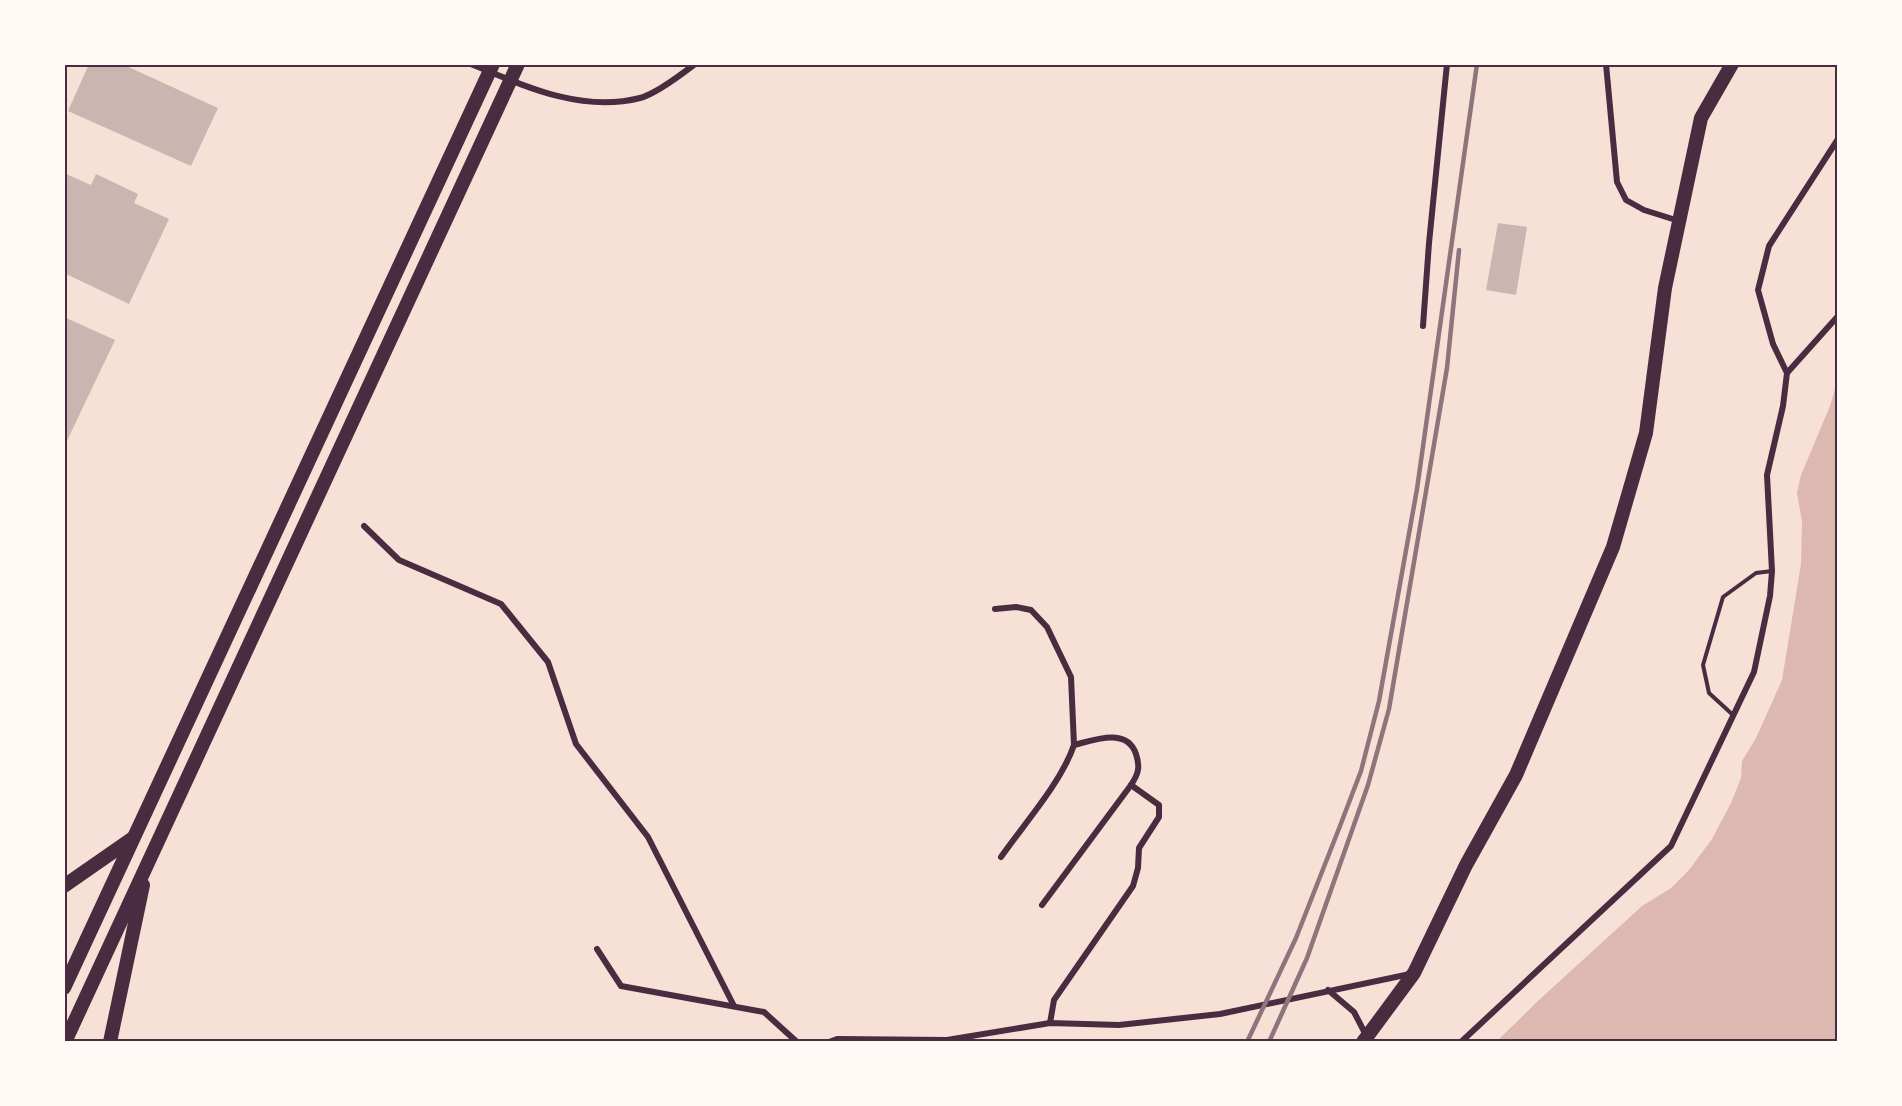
<svg xmlns="http://www.w3.org/2000/svg" width="1902" height="1106" font-family="'Public Sans',sans-serif">
	<style>
		.water { fill: #dcb8b0 }
		.building { fill: #ccb4b1 }
		.lines { fill: none; stroke-linecap: round; stroke-linejoin: round }
		.service { stroke: #4a2c40; stroke-width: 4 }
		.minor { stroke: #4a2c40; stroke-width: 6 }
		.primary { stroke: #4a2c40; stroke-width: 14 }
		.trunk { stroke: #4a2c40; stroke-width: 14 }
		.rail { stroke: #8f747c; stroke-width: 4.5 }
		.neatline { fill: none; stroke: #4a2c40; stroke-width: 2 }
	</style>
	<rect width="100%" height="100%" fill="#f7e1d7"/>
	<polygon class="water" points="1837,382 1837,1041 1497,1041 1539,1000 1642,906 1671,888 1689,870 1712,839 1731,803 1741,778 1742,761 1756,738 1782,680 1801,564 1802,522 1797,493 1801,475 1830,406"/>
	<g class="building">
		<polygon points="89,64 122,64 218,108 191,166 68,111"/>
		<polygon points="64,173 91,185 96,174 138,194 134,203 169,219 129,304 64,273"/>
		<polygon points="1498,223 1527,227 1516,295 1486,290"/>
		<polygon points="64,317 115,340 64,447"/>
	</g>
	<g class="lines">
		<polyline class="service" points="1733,715 1709,693 1703,665 1723,597 1756,573 1772,571"/>
		<g class="minor">
			<path d="M471 64C524 86 581 113 640 98 656 94 682 74 695 64"/>
			<polyline points="1606,64 1617,182 1626,200 1644,210 1679,221"/>
			<polyline points="1423,326 1429,243 1447,64"/>
			<polyline points="1787,373 1773,344 1758,290 1769,246 1838,139"/>
			<polyline points="364,526 399,560 501,604 548,662 576,744 648,837 734,1006"/>
			<polyline points="995,609 1016,607 1031,610 1047,627 1071,677 1074,745"/>
			<path d="M1001 857C1024 824 1061 783 1074 745 1094 740 1127 727 1136 754 1140 767 1139 773 1131 785"/>
			<polyline points="1042,905 1131,785 1159,805 1159,817 1139,848 1138,868 1133,886 1054,1000 1050,1023"/>
			<polyline points="597,949 621,986 764,1012 797,1042"/>
			<polyline points="1328,990 1354,1012 1367,1037"/>
			<polyline points="829,1042 837,1039 947,1040 1050,1023 1119,1025 1220,1014 1410,974"/>
			<polyline points="1461,1042 1671,846 1754,672 1770,596 1772,571 1767,475 1783,406 1787,373 1838,316"/>
		</g>
		<polyline class="primary" points="1363,1042 1414,973 1466,865 1516,775 1613,547 1646,433 1665,288 1701,118 1732,64"/>
		<g class="trunk">
			<polyline points="64,886 133,838"/>
			<polyline points="64,988 493,64"/>
			<polyline points="65,1042 518,64"/>
			<polyline points="110,1042 143,885"/>
		</g>
		<g class="rail">
			<polyline points="1247,1042 1296,938 1340,826 1361,771 1379,701 1417,489 1477,64"/>
			<polyline points="1269,1042 1307,958 1368,785 1389,709 1447,368 1459,250"/>
		</g>
	</g>
	<rect width="1902" height="1106" fill="none" stroke="#fffaf5" stroke-width="132"/>
	<rect x="66" y="66" width="1770" height="974" class="neatline"/>
</svg>
